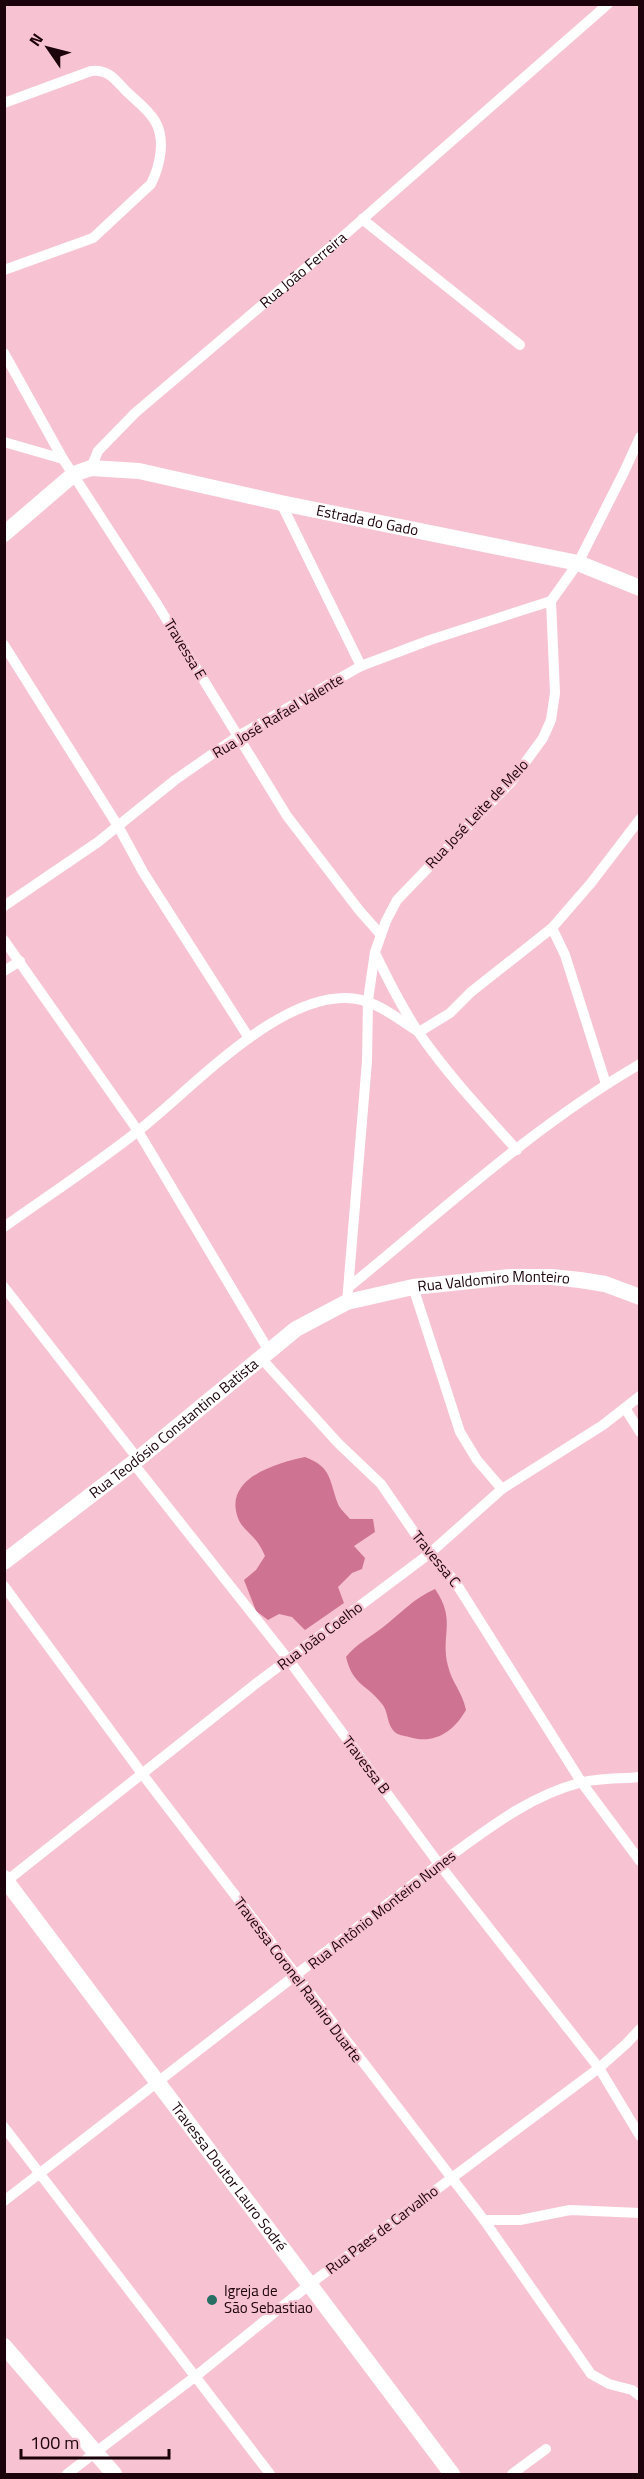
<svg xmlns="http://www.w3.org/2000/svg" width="644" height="2479" font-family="'Titillium Web',sans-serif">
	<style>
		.forest { fill: #ce7391 }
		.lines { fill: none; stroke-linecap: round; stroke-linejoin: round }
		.street { stroke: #fff; stroke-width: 10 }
		.secondary { stroke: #fff; stroke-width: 16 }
		.poi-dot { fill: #286e62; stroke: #f7c2d1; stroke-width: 2 }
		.labels { text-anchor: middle; stroke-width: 4.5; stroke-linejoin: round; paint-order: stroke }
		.street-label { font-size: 15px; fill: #1c020b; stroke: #f7c2d1 }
		.poi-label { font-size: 15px; fill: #1c020b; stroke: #f7c2d1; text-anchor: start }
	</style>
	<rect width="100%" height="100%" fill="#f7c2d1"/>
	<g class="forest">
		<path d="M305 1457C332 1467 329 1480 338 1504 340 1509 346 1514 350 1519H373L375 1532 354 1546 365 1558 362 1569 352 1573 338 1587 344 1603 305 1630 292 1617 279 1614 268 1620 256 1611 244 1580 256 1570 265 1556C263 1552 261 1547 258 1543 252 1534 242 1529 238 1518 223 1478 277 1463 305 1457Z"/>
		<path d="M435 1589C457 1621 440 1635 448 1666 452 1683 462 1691 466 1710 454 1731 435 1745 409 1737 405 1736 399 1735 396 1733 386 1725 389 1712 382 1704 367 1684 353 1686 346 1657 356 1644 369 1638 382 1628 400 1614 414 1598 435 1589Z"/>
	</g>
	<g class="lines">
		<g class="street">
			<path d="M4 103 91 71C108 69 115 79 125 90 135 100 148 109 155 121 166 139 160 166 151 184L93 238 4 270"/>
			<polyline points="362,219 520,345"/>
			<polyline points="4,353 63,459 157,604 287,816 359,910 381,935"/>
			<polyline points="4,442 63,459"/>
			<path id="s1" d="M91 468 98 451 135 413 340 239 608 4"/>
			<polyline points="281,503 361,666"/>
			<polyline points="4,645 118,826 143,872 249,1038"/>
			<polyline points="4,906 98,842 175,780 238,736 361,666 430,640 551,601"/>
			<polyline points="552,928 565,955 606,1084"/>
			<polyline points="4,940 138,1131 269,1351"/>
			<path d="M375 953C388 980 402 1008 419 1033 448 1075 483 1112 517 1150"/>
			<polyline points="4,971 20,961"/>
			<polyline points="419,1032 450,1013 471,992 552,928 591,883 640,819"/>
			<path d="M4 1227C49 1195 95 1165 138 1131 192 1089 274 997 346 998 374 998 396 1018 419 1032"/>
			<polyline points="4,1287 138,1459"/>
			<path d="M349 1287C443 1210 535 1125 640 1064"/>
			<polyline points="413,1287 460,1432 477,1460 502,1489"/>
			<polyline points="347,1302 367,1061 368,1000 375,952 386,921 397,900 511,782 543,738 551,720 555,693 551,601 578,563 624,472 640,437"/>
			<polyline points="261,1358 338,1443 381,1484 429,1554 454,1580 582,1783 640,1861"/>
			<polyline points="625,1408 640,1432"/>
			<polyline points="133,1463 288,1659 439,1864 599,2068 640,2136"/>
			<polyline points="4,1586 143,1775 484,2220 591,2374 609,2384 632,2390 640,2396"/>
			<polyline points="4,1883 258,1682 429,1554 502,1489 603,1425 640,1396"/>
			<polyline points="4,2127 270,2474"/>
			<path d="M4 2201 439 1864C483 1833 526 1797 579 1783 598 1778 620 1779 640 1777"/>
			<polyline points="484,2220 520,2220 570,2210 640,2213"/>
			<polyline points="67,2474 196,2376 310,2284 599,2068 626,2044 640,2029"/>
			<polyline points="512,2474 546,2449"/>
		</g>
		<g class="secondary">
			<path id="s2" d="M4 534 74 474 91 468 139 471 281 503 578 563 640 588"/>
			<path id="s3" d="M4 1562 138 1459 296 1329 347 1302 413 1287 510 1277H552L580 1280 605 1284 640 1297"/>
			<path id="s4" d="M4 1878 452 2474"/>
			<polyline points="4,2346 114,2474"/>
		</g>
	</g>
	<circle class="poi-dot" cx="212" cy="2300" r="6"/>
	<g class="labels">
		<g class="street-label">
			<text dy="5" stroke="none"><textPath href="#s1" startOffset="292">Rua João Ferreira</textPath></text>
			<text dy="5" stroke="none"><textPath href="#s2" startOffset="392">Estrada do Gado</textPath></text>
			<text transform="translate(185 649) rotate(59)" y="5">Travessa E</text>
			<text transform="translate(278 716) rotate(-31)" y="5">Rua José Rafael Valente</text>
			<text transform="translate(477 814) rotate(-47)" y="5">Rua José Leite de Melo</text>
			<text dy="5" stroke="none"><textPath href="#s3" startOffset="580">Rua Valdomiro Monteiro</textPath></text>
			<text dy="5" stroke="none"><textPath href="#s3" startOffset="216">Rua Teodósio Constantino Batista</textPath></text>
			<text transform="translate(436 1559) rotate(51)" y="5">Travessa C</text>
			<text transform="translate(320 1636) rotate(-37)" y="5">Rua João Coelho</text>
			<text transform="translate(366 1765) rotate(53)" y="5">Travessa B</text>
			<text transform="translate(382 1910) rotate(-38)" y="5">Rua Antônio Monteiro Nunes</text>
			<text transform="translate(298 1980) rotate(53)" y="5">Travessa Coronel Ramiro Duarte</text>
			<text dy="5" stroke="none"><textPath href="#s4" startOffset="374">Travessa Doutor Lauro Sodré</textPath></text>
			<text transform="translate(382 2230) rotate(-37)" y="5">Rua Paes de Carvalho</text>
		</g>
		<g class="poi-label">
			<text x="224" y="2296">Igreja de<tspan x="224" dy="17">São Sebastiao</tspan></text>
		</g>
	</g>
	<rect width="644" height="2479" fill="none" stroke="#1c020b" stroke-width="12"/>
	<g transform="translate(48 48) rotate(305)" stroke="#f7c2d1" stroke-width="4.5" paint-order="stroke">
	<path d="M0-4.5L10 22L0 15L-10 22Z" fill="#1c020b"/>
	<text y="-9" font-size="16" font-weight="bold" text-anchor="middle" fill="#1c020b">N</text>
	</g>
	<path d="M21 2449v9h148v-9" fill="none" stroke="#1c020b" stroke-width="3"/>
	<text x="30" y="2449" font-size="18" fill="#1c020b" stroke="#f7c2d1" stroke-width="4.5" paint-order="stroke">100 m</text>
</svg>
